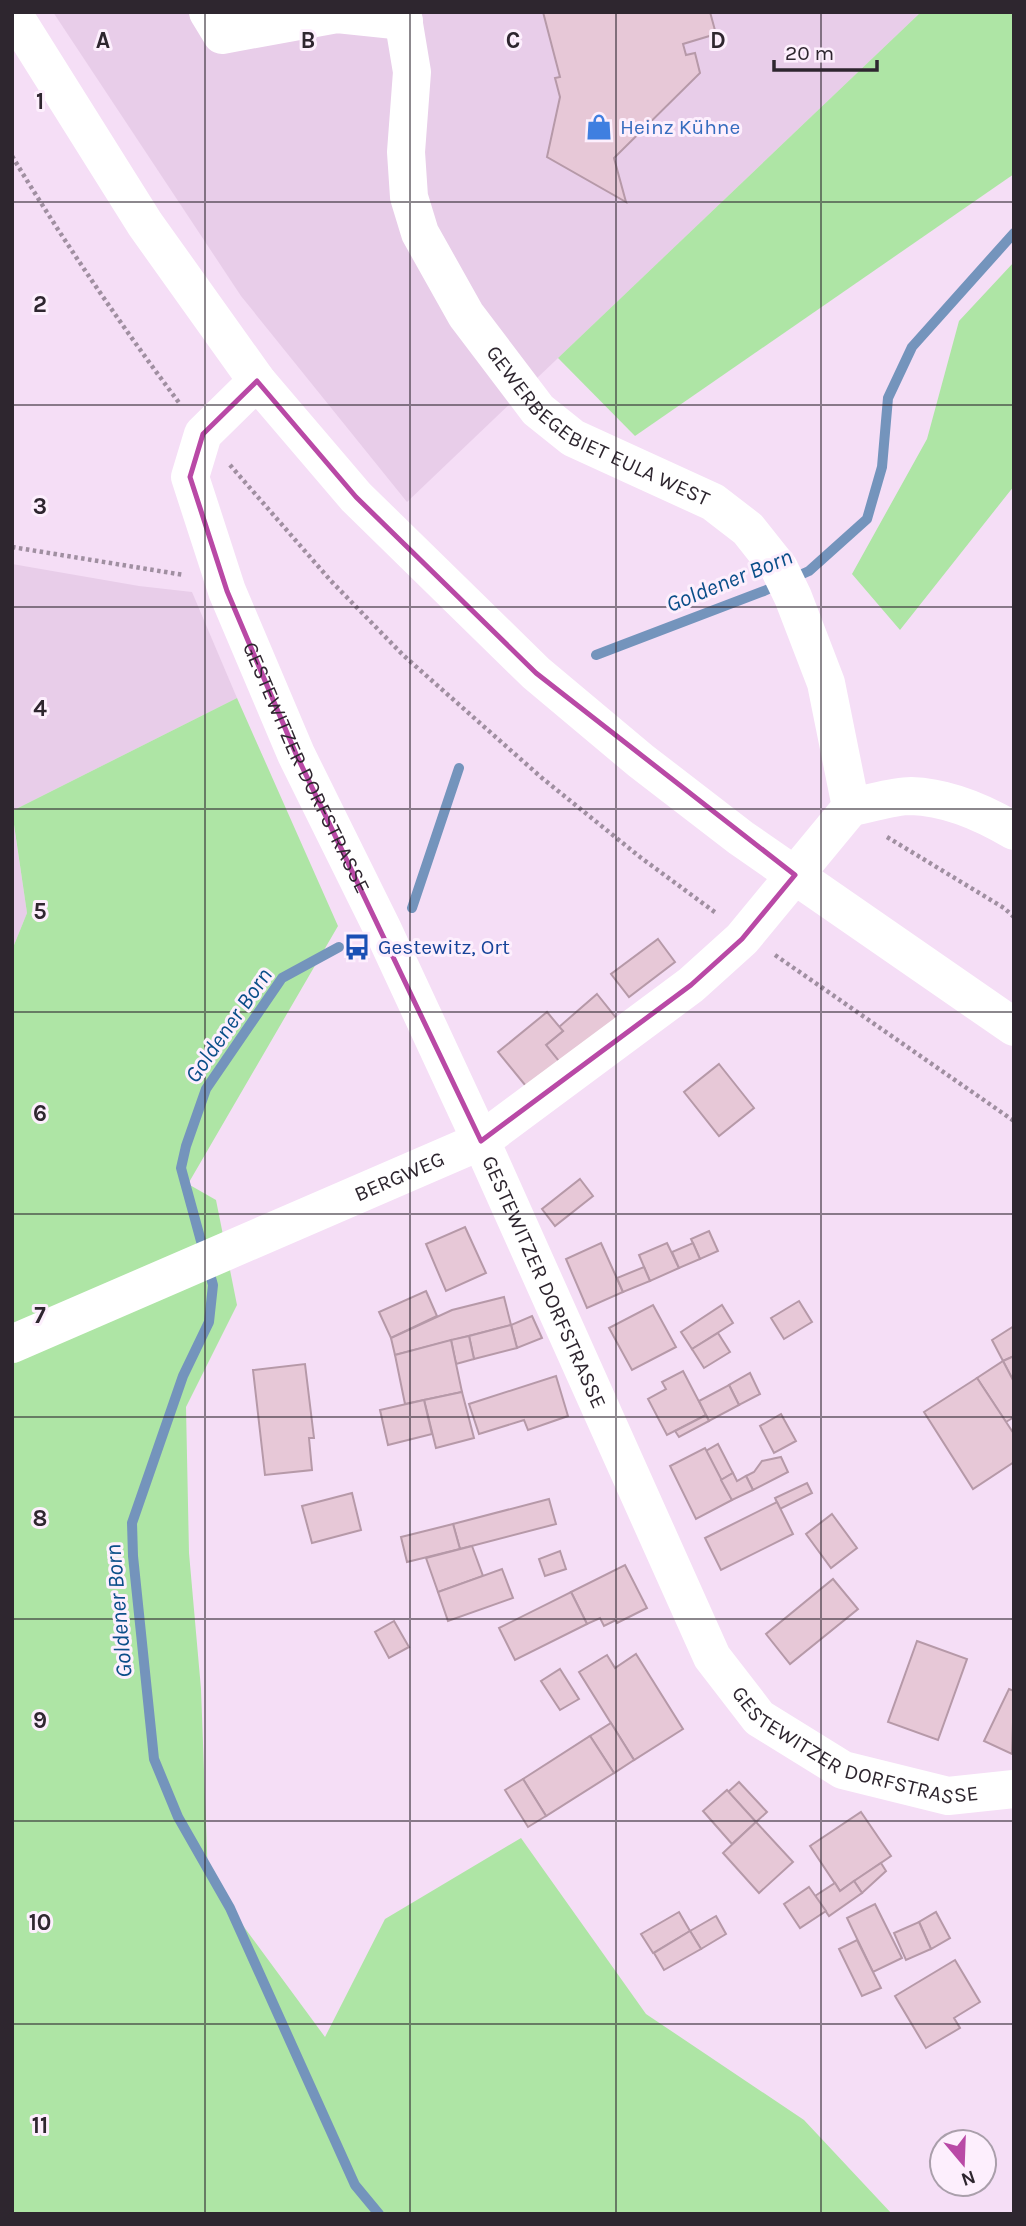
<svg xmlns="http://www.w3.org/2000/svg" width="1026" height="2226" font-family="Karla,sans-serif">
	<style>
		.built { fill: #e8cde9 }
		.green { fill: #aee5a5 }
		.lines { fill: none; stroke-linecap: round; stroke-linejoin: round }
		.stream { stroke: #7494bc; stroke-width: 10 }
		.building { fill: #e7c8d7; stroke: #b699a8; stroke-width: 2 }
		.path { stroke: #a08fa1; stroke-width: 4.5; stroke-dasharray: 3.5 3.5; stroke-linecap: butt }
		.minor { stroke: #fff; stroke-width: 38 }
		.major { stroke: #fff; stroke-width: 38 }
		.marked { fill: none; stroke: #b949a6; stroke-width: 5; stroke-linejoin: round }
		.grid { fill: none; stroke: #2e262f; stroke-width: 2; stroke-opacity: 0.55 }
		.labels { text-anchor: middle; stroke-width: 6; stroke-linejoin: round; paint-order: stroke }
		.shop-label { font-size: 21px; fill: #366cbe; stroke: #fdeffd; text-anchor: start }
		.street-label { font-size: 21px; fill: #2e262f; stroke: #fdeffd }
		.transit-label { font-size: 21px; fill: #164399; stroke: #fdeffd; text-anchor: start }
		.water-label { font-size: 23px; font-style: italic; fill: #0a4e89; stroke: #fdeffd }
		.grid-label { font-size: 23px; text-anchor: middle; font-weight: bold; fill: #2e262f; stroke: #fdeffd; stroke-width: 6; stroke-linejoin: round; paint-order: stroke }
	</style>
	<rect width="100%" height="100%" fill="#f5def6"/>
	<g class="built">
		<polygon points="53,12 921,12 407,502 241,296"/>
		<polygon points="12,564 139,586 192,592 237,698 12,811"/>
		<polygon points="12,812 27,913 12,950"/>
	</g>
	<g class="green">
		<polygon points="921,12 1014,12 1014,174 635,436 558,358"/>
		<polygon points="1014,262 1014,486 900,630 852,574 927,439 959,321"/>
		<polygon points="237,698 338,926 188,1184 216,1200 237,1305 186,1407 189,1553 201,1689 208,1878 325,2037 385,1919 521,1838 646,2014 804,2120 892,2214 12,2214 12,950 27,913 12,811"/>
	</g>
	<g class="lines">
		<g class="stream">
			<polyline points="596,655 764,591 809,571 867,519 882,467 888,398 912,347 1014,233"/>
			<polyline points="412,908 459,768"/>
			<polyline points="339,947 282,978 206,1089 186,1146 181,1168 213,1285 209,1322 183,1376 132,1523 133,1556 154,1759 178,1817 230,1908 355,2185 379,2214"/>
		</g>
	</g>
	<g class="building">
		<polygon points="543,12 710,12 716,34 683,44 686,55 695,53 700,73 614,158 626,202 547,157 560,97 555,78 560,77"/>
		<polygon points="658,939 675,962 629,997 611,974"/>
		<polygon points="597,994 617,1019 562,1065 546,1045 563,1031 559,1027"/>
		<polygon points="547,1012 563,1031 546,1045 562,1065 530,1091 498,1052"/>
		<polygon points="719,1064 754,1108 719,1136 684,1092"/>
		<polygon points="580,1179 593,1196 555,1226 542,1209"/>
		<polygon points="465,1227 486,1273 446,1291 426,1244"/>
		<polygon points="709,1231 718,1251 700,1259 691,1239"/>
		<polygon points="601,1243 623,1292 587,1308 566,1259"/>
		<polygon points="667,1243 679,1268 650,1281 639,1255"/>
		<polygon points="693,1243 700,1259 679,1268 672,1252"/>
		<polygon points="644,1267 650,1281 623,1292 617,1278"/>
		<polygon points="426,1291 437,1316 391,1338 379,1312"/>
		<polygon points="504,1297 511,1325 395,1355 391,1338 452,1310"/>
		<polygon points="799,1301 812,1322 784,1339 771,1318"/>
		<polygon points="653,1305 676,1347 632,1370 609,1328"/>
		<polygon points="722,1305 733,1323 692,1349 681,1332"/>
		<polygon points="532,1316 542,1338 517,1348 511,1325"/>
		<polygon points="511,1325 517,1348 474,1359 469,1336"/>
		<polygon points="1014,1326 1014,1356 1003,1361 992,1340"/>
		<polygon points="718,1333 730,1352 704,1368 692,1349"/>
		<polygon points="469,1336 474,1359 456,1364 451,1340"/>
		<polygon points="451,1340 462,1392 405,1404 395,1355"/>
		<polygon points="1014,1356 1014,1382 1003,1361"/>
		<polygon points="1003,1361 1014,1382 1014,1417 1006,1422 977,1378"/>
		<polygon points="305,1364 314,1438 309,1438 312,1470 265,1475 253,1370"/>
		<polygon points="683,1371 706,1415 667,1435 648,1399 666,1389 662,1382"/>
		<polygon points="750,1373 760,1394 739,1405 729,1385"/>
		<polygon points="556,1376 568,1416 528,1430 524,1420 479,1434 469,1404"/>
		<polygon points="977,1378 1014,1434 1014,1462 973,1489 924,1412"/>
		<polygon points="729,1385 739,1405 709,1421 699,1401"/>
		<polygon points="462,1392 474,1438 436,1448 424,1400"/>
		<polygon points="424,1400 432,1434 388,1445 380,1410"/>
		<polygon points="781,1414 796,1441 774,1453 760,1426"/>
		<polygon points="706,1415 709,1421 679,1437 675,1431"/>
		<polygon points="718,1444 733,1473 721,1480 706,1451"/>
		<polygon points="705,1448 732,1500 696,1519 670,1466"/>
		<polygon points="781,1457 788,1472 753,1490 746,1476 754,1472 762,1461"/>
		<polygon points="733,1473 737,1481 746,1476 753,1490 732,1500 721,1480"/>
		<polygon points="807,1483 812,1493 780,1509 775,1498"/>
		<polygon points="352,1493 361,1530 312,1543 302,1506"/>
		<polygon points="549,1499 556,1524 460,1549 453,1524"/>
		<polygon points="777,1502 793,1534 721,1570 705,1538"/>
		<polygon points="832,1514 857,1548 831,1568 806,1534"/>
		<polygon points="453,1524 460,1549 407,1562 401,1537"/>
		<polygon points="472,1546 483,1576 438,1592 426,1558"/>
		<polygon points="560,1551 566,1569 545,1576 539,1559"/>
		<polygon points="625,1565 647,1608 617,1623 616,1620 604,1626 600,1618 587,1624 571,1592"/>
		<polygon points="502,1569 513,1598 448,1621 438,1592"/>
		<polygon points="833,1579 858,1609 790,1664 766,1634"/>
		<polygon points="571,1592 587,1624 515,1660 499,1628"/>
		<polygon points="394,1621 409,1647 389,1658 375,1632"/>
		<polygon points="917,1641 967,1659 938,1740 888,1722"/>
		<polygon points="636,1654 683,1729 634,1760 579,1672 607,1655 615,1668"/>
		<polygon points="560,1669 579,1699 560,1710 541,1681"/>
		<polygon points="1009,1689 1014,1691 1012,1754 984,1741"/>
		<polygon points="611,1723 634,1760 614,1773 590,1736"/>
		<polygon points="590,1736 614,1773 546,1816 523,1779"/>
		<polygon points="523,1779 546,1816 528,1827 505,1790"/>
		<polygon points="739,1782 767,1812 756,1822 728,1792"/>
		<polygon points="727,1790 756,1822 732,1844 703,1811"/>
		<polygon points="861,1812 891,1856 840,1891 810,1846"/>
		<polygon points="756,1822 793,1862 759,1893 723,1853"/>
		<polygon points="881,1863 886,1871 862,1893 854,1881"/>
		<polygon points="854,1881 862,1893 829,1916 815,1896 835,1883 840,1891"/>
		<polygon points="809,1887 826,1911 800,1928 784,1904"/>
		<polygon points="875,1904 902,1958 873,1972 847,1918"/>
		<polygon points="679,1912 690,1931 653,1953 641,1934"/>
		<polygon points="936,1912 950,1938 931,1949 919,1922"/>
		<polygon points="716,1916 726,1934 701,1949 690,1931"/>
		<polygon points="919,1922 931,1949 906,1960 894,1933"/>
		<polygon points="690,1931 701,1949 664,1970 654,1953"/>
		<polygon points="857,1940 881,1988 862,1996 839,1949"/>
		<polygon points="955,1960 980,2002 954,2018 960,2028 926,2048 895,1996"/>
	</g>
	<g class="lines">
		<g class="path">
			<path d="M12 156C64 242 120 324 180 404"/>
			<polyline points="230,465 331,581 403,655 542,778 640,857 716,913"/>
			<polyline points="12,547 184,575"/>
			<polyline points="887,837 1004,908 1014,917"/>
			<polyline points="775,955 1014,1121"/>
		</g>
		<g class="minor">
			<polyline points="208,12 222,35 337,14 404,21"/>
			<path id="s1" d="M402 12 412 72 406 152 409 197 420 233 466 315 538 410 573 438 713 502 748 529 779 568 793 597 826 683 851 807"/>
			<path id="s2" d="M257 381 203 434 190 477 227 591 296 754 383 930 481 1141 712 1657 759 1718 843 1770 948 1796 1014 1789"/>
			<path d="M851 807C870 804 892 796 911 796 948 797 982 812 1014 831"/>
			<path id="s3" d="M12 1344 481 1141 691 985 742 939 851 807"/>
		</g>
		<polyline class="major" points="12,12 145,224 257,381 356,497 536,673 641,761 741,838 1014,1027"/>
	</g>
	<path class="marked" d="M257 381 356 497 536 673 795 875 742 939 691 985 481 1141 296 754 227 591 190 477 203 434Z"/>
	<path class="grid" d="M205 12V2214M410 12V2214M616 12V2214M821 12V2214M12 202H1014M12 405H1014M12 607H1014M12 809H1014M12 1012H1014M12 1214H1014M12 1417H1014M12 1619H1014M12 1821H1014M12 2024H1014"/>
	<defs>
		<g id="shop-bare" transform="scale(2.1)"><path d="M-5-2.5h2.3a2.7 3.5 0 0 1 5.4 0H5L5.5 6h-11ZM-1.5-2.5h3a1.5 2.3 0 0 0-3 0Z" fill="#3f7fe0" stroke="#fdeffd" stroke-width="2.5" paint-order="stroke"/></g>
		<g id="bus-bare" transform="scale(2.1)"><path d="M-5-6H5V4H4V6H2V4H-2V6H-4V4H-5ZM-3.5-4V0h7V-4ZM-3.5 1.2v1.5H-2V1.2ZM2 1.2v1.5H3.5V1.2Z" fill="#1a4fb4" stroke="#fdeffd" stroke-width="2.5" paint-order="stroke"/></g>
	</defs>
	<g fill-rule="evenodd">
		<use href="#shop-bare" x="599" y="127"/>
		<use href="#bus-bare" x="357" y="947"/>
	</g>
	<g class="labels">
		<g class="shop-label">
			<text x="620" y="134">Heinz Kühne</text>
		</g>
		<g class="street-label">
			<text dy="7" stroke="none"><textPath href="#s1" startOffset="495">GEWERBEGEBIET EULA WEST</textPath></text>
			<text dy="7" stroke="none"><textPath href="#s2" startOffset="434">GESTEWITZER DORFSTRASSE</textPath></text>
			<text dy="7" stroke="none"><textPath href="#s3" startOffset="422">BERGWEG</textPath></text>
			<text dy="7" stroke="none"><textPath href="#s2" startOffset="1001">GESTEWITZER DORFSTRASSE</textPath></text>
			<text dy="7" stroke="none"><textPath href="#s2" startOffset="1589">GESTEWITZER DORFSTRASSE</textPath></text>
		</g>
		<g class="transit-label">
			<text x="378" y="954">Gestewitz, Ort</text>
		</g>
		<g class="water-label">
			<text transform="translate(729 580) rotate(-22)" y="8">Goldener Born</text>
			<text transform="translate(228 1025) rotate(-55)" y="8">Goldener Born</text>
			<text transform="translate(118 1611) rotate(-95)" y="8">Goldener Born</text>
		</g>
	</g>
	<g class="grid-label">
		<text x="103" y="48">A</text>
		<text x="308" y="48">B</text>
		<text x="513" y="48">C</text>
		<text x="718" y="48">D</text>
		<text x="40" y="109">1</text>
		<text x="40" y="312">2</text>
		<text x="40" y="514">3</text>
		<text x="40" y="716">4</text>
		<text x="40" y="919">5</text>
		<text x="40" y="1121">6</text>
		<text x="40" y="1323">7</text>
		<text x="40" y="1526">8</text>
		<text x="40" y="1728">9</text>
		<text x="40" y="1930">10</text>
		<text x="40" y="2133">11</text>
	</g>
	<rect width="1026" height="2226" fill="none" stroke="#2e262f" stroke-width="28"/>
	<g transform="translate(963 2163) rotate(161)"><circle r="33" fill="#fdeffd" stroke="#aa9fab" stroke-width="2"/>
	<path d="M0-5L12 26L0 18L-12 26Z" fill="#b949a6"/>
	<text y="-10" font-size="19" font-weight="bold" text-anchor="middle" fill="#2e262f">N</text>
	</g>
	<path d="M774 60v10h103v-10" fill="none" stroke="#2e262f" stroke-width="3.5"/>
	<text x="785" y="60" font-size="21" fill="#2e262f" stroke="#fdeffd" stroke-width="5" paint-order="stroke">20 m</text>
</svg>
